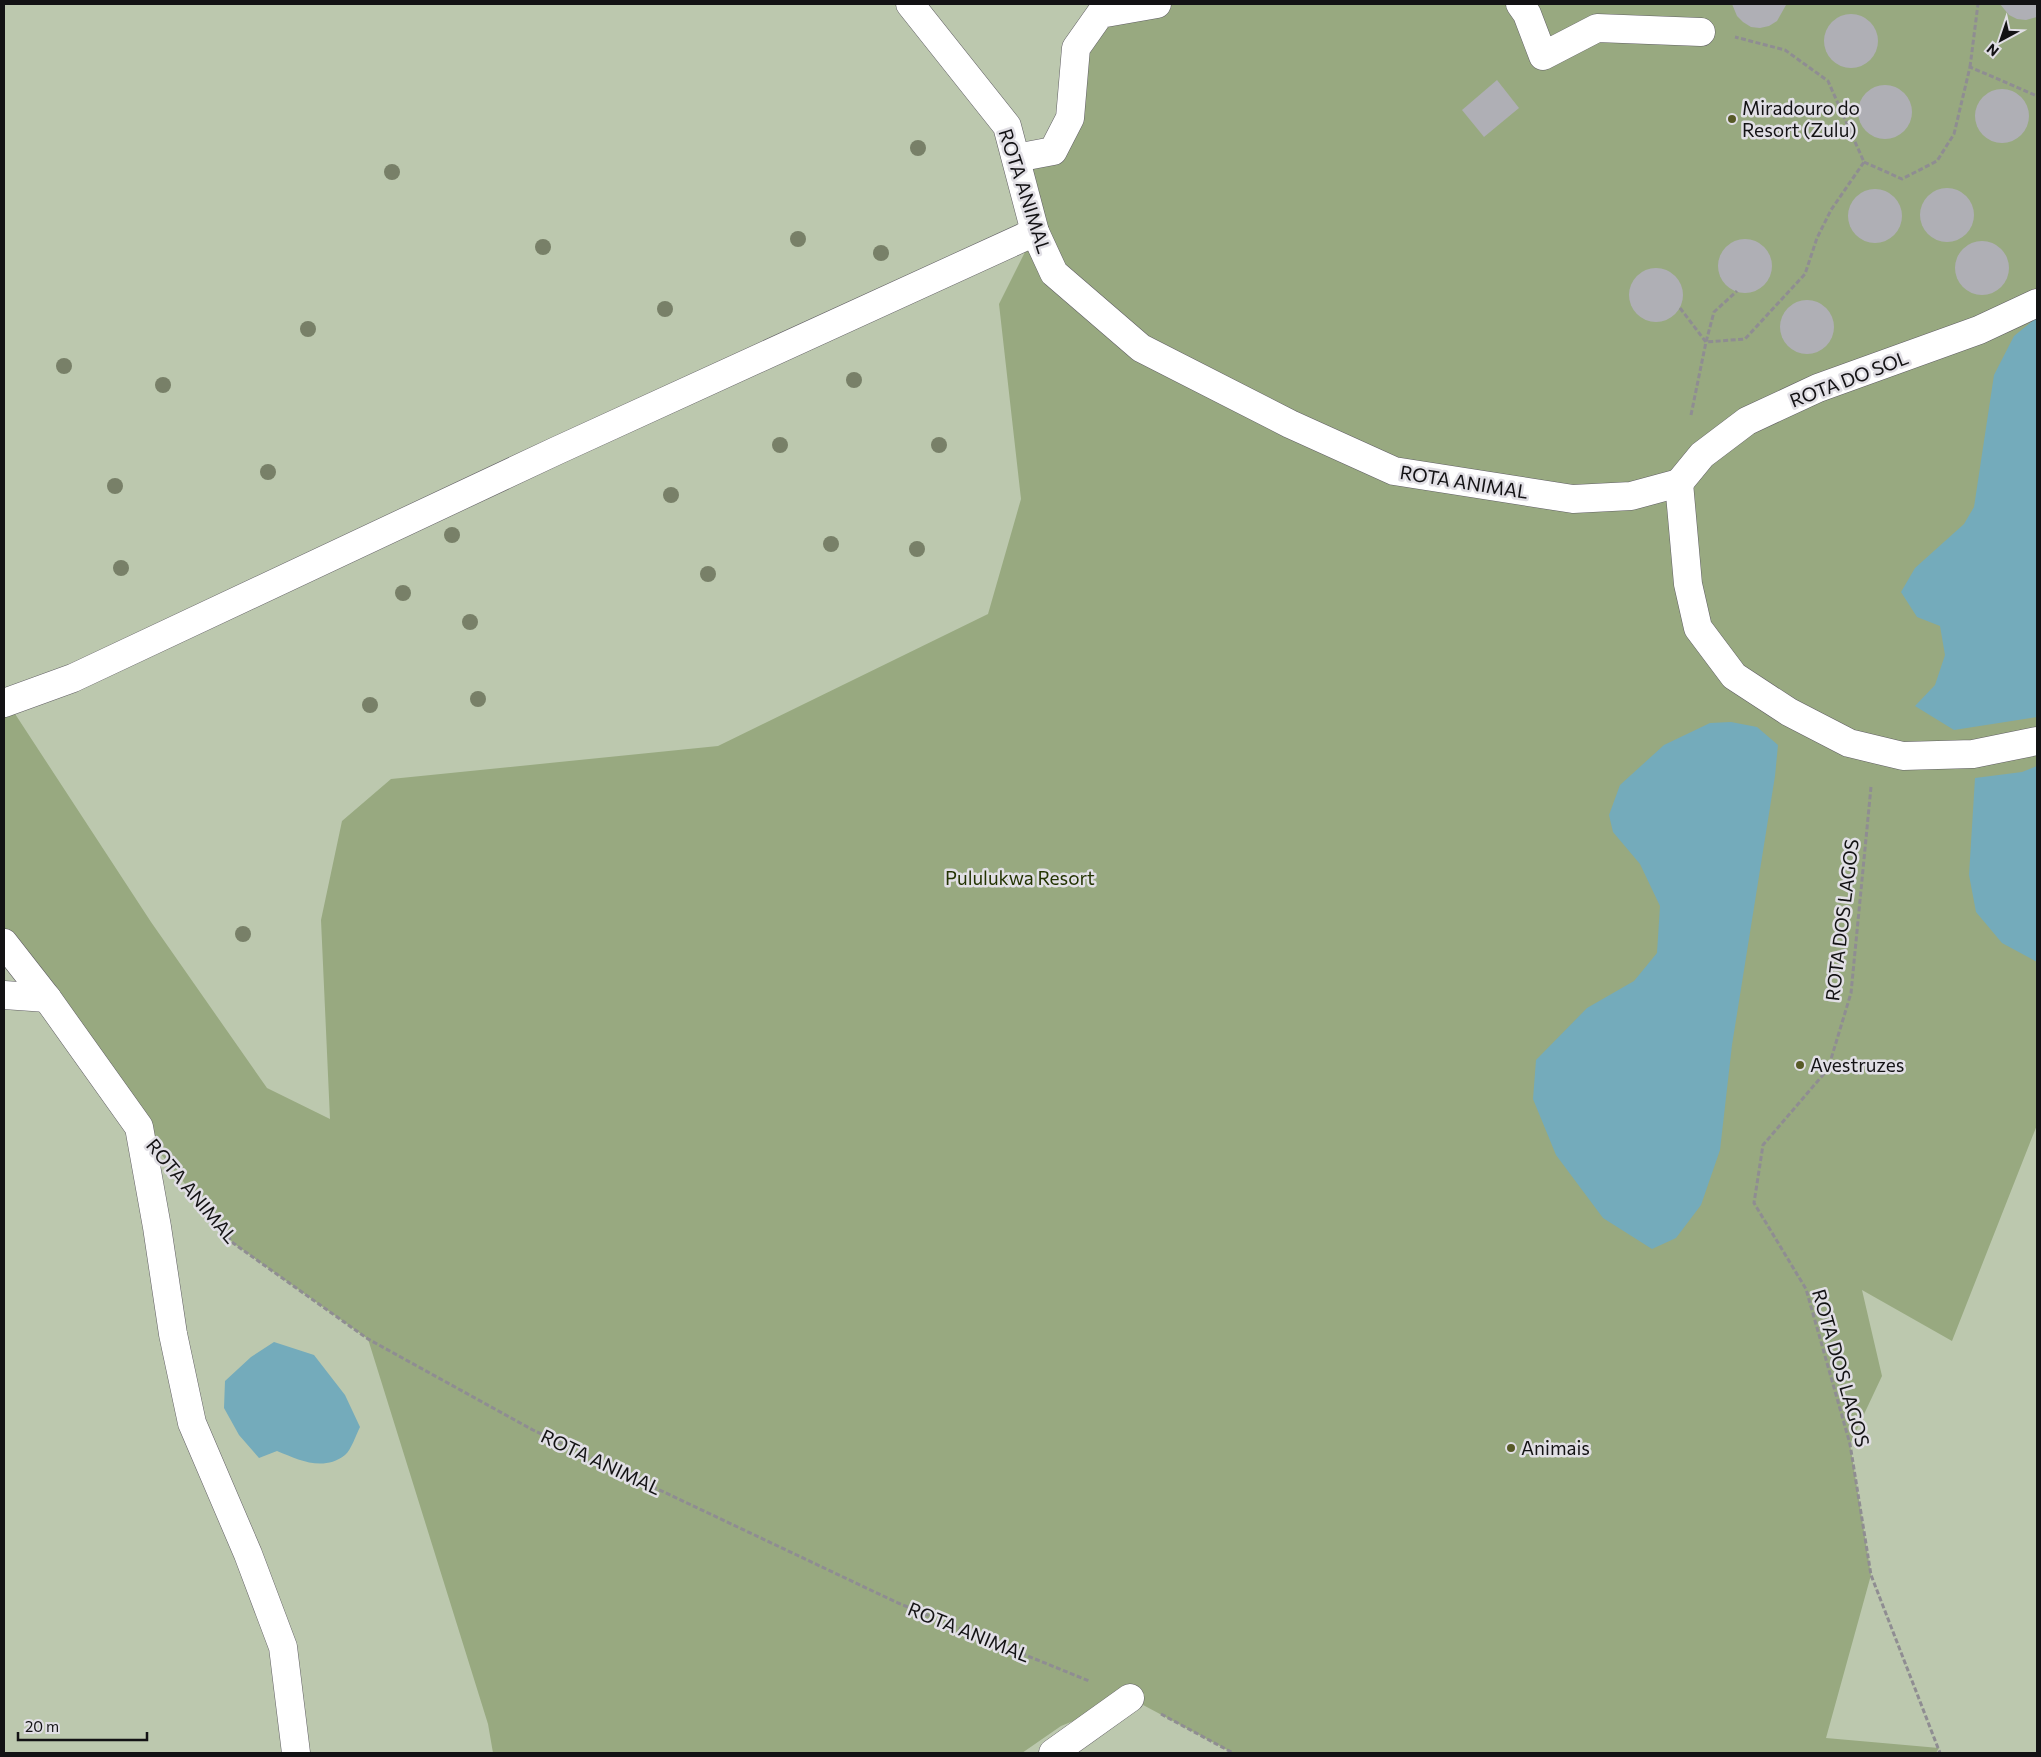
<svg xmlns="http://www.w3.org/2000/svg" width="2041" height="1757" font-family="Commissioner,sans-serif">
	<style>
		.green { fill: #bcc8ae }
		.forest { fill: #98a980 }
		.water { fill: #74abbb }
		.building { fill: #afafb5 }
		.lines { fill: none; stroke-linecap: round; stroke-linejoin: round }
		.street-casing { stroke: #615f64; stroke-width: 29 }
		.path { stroke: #8f8d92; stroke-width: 3; stroke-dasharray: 5 2.5; stroke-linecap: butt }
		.street { stroke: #fff; stroke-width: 28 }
		.tree { fill: #788068 }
		.poi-dot { fill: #575a27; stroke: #e1dfe5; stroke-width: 2 }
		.labels { text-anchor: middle; stroke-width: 5; stroke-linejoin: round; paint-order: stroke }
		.poi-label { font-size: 19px; fill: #131214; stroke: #e1dfe5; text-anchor: start }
		.street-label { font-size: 19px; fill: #131214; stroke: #e1dfe5 }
		.park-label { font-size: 19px; fill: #233302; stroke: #e1dfe5 }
	</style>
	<rect width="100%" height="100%" fill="#e1dfe5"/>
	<rect class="green" x="4" y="4" width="2033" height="1749"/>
	<polygon class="forest" points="1157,4 2037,4 2037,1125 1952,1341 1862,1290 1882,1376 1850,1444 1871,1575 1826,1738 1939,1748 1936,1753 1233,1753 1130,1698 1061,1726 1022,1753 493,1753 488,1724 368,1339 233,1243 139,1127 4,943 4,697 151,922 267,1088 330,1119 321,920 342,821 391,779 718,746 988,614 1021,499 999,304 1035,232 1016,158 1053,151 1100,14"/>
	<g class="water">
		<polygon points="2035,319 2037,319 2037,717 1954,730 1915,706 1935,685 1945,655 1940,626 1917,617 1901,592 1915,568 1964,524 1974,507 1994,375 2014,336"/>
		<polygon points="1731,722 1757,727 1778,745 1775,776 1732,1045 1720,1150 1701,1205 1676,1238 1652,1249 1603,1218 1556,1155 1533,1099 1536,1060 1587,1008 1634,981 1657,953 1660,906 1640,864 1613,832 1609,815 1620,785 1664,745 1710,723"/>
		<polygon points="2037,766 2037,962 2002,943 1976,912 1969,875 1975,778 2022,772"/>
		<path d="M274 1342 314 1355 345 1395 360 1427C356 1435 351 1450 345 1455 323 1472 299 1460 277 1451L259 1458 239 1435 224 1408 225 1381 251 1357Z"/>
	</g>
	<g class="building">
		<polygon points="1732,4 1785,4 1786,5 1777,21 1769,26 1760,28 1751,27 1743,22 1737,16"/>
		<polygon points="2000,4 2037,4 2037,17 2026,20 2017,19 2009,15"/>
		<circle cx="1851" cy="41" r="27"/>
		<polygon points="1497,80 1519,108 1484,137 1462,110"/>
		<circle cx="1885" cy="112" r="27"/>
		<circle cx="2002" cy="116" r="27"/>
		<circle cx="1947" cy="215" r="27"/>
		<circle cx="1875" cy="216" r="27"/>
		<circle cx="1745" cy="266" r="27"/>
		<circle cx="1982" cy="268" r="27"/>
		<circle cx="1656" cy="295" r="27"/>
		<circle cx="1807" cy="327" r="27"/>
	</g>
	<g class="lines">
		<g class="street-casing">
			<g id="street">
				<polyline points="910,4 1007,126 1035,232 1054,273 1141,348 1290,424 1394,471 1573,499 1631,496 1679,483"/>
				<polyline points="1520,4 1527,14 1543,56 1597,28 1701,32"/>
				<polyline points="1016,158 1053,151 1070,118 1076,48 1100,14 1157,4"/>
				<polyline points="1679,483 1688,584 1698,628 1734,676 1789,712 1849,743 1903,756 1973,754 2037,741"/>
				<polyline points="1679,483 1702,455 1747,421 1818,388 1979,330 2037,303"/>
				<polyline points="4,703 73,678 556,451 1035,232"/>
				<polyline points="4,943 47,998 139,1127 157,1227 173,1334 192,1423 248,1554 283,1647 296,1753"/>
				<polyline points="4,995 47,998"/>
				<polyline points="1053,1753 1130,1698"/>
			</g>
		</g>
		<g class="path">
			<polyline points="1970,67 1978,4"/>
			<polyline points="1864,162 1902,179 1937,161 1954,134 1970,67 2037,96"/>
			<polyline points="1680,308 1706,342 1745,339 1805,274 1817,238 1831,210 1864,162 1828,81 1785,50 1735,37"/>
			<polyline points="1691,415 1706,342 1714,312 1737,291"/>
			<polyline points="1871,787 1851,993 1828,1069 1763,1145 1754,1203 1806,1289 1850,1444 1871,1575 1940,1753"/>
			<polyline points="189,1190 233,1243 368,1339 533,1430 898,1603 1089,1681"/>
			<polyline points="1161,1714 1233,1753"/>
		</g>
		<use href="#street" class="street"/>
	</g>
	<g class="tree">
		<circle cx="918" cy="148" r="8"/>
		<circle cx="392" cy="172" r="8"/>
		<circle cx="798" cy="239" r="8"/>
		<circle cx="543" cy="247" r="8"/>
		<circle cx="881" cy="253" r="8"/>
		<circle cx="665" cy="309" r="8"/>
		<circle cx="308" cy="329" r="8"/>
		<circle cx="64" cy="366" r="8"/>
		<circle cx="854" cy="380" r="8"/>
		<circle cx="163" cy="385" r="8"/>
		<circle cx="780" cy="445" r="8"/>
		<circle cx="939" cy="445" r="8"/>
		<circle cx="268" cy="472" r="8"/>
		<circle cx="115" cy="486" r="8"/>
		<circle cx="671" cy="495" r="8"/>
		<circle cx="452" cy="535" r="8"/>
		<circle cx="831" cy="544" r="8"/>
		<circle cx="917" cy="549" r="8"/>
		<circle cx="121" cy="568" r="8"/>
		<circle cx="708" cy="574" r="8"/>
		<circle cx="403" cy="593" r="8"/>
		<circle cx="470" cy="622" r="8"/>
		<circle cx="478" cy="699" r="8"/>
		<circle cx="370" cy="705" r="8"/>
		<circle cx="243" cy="934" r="8"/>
	</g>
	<g class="poi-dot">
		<circle cx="1732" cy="119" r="5"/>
		<circle cx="1800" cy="1065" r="5"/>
		<circle cx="1511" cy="1448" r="5"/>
	</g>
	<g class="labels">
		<g class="poi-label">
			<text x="1742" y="115">Miradouro do<tspan x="1742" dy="22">Resort (Zulu)</tspan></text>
			<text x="1810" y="1072">Avestruzes</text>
			<text x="1521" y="1455">Animais</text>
		</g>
		<g class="street-label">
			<text transform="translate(1025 191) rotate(72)" y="7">ROTA ANIMAL</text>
			<text transform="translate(1849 379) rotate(-21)" y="7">ROTA DO SOL</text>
			<text transform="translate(1464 482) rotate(9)" y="7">ROTA ANIMAL</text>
			<text transform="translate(1842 920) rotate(-83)" y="7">ROTA DOS LAGOS</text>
			<text transform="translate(192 1191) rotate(50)" y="7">ROTA ANIMAL</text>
			<text transform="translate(1841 1368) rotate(74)" y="7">ROTA DOS LAGOS</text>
			<text transform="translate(601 1462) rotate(25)" y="7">ROTA ANIMAL</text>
			<text transform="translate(969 1632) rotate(22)" y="7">ROTA ANIMAL</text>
		</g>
		<g class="park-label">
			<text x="1020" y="885">Pululukwa Resort</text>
		</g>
	</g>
	<rect width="2041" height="1757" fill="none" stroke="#131214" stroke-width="10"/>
	<g transform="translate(2001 40) rotate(220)" stroke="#e1dfe5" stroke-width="4" paint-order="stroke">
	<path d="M0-4L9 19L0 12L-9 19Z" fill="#131214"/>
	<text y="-8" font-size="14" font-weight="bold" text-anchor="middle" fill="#131214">N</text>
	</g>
	<path d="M18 1732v8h129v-8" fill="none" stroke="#131214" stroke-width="2.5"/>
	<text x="25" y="1732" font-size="15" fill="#131214" stroke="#e1dfe5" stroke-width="4" paint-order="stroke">20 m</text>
</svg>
